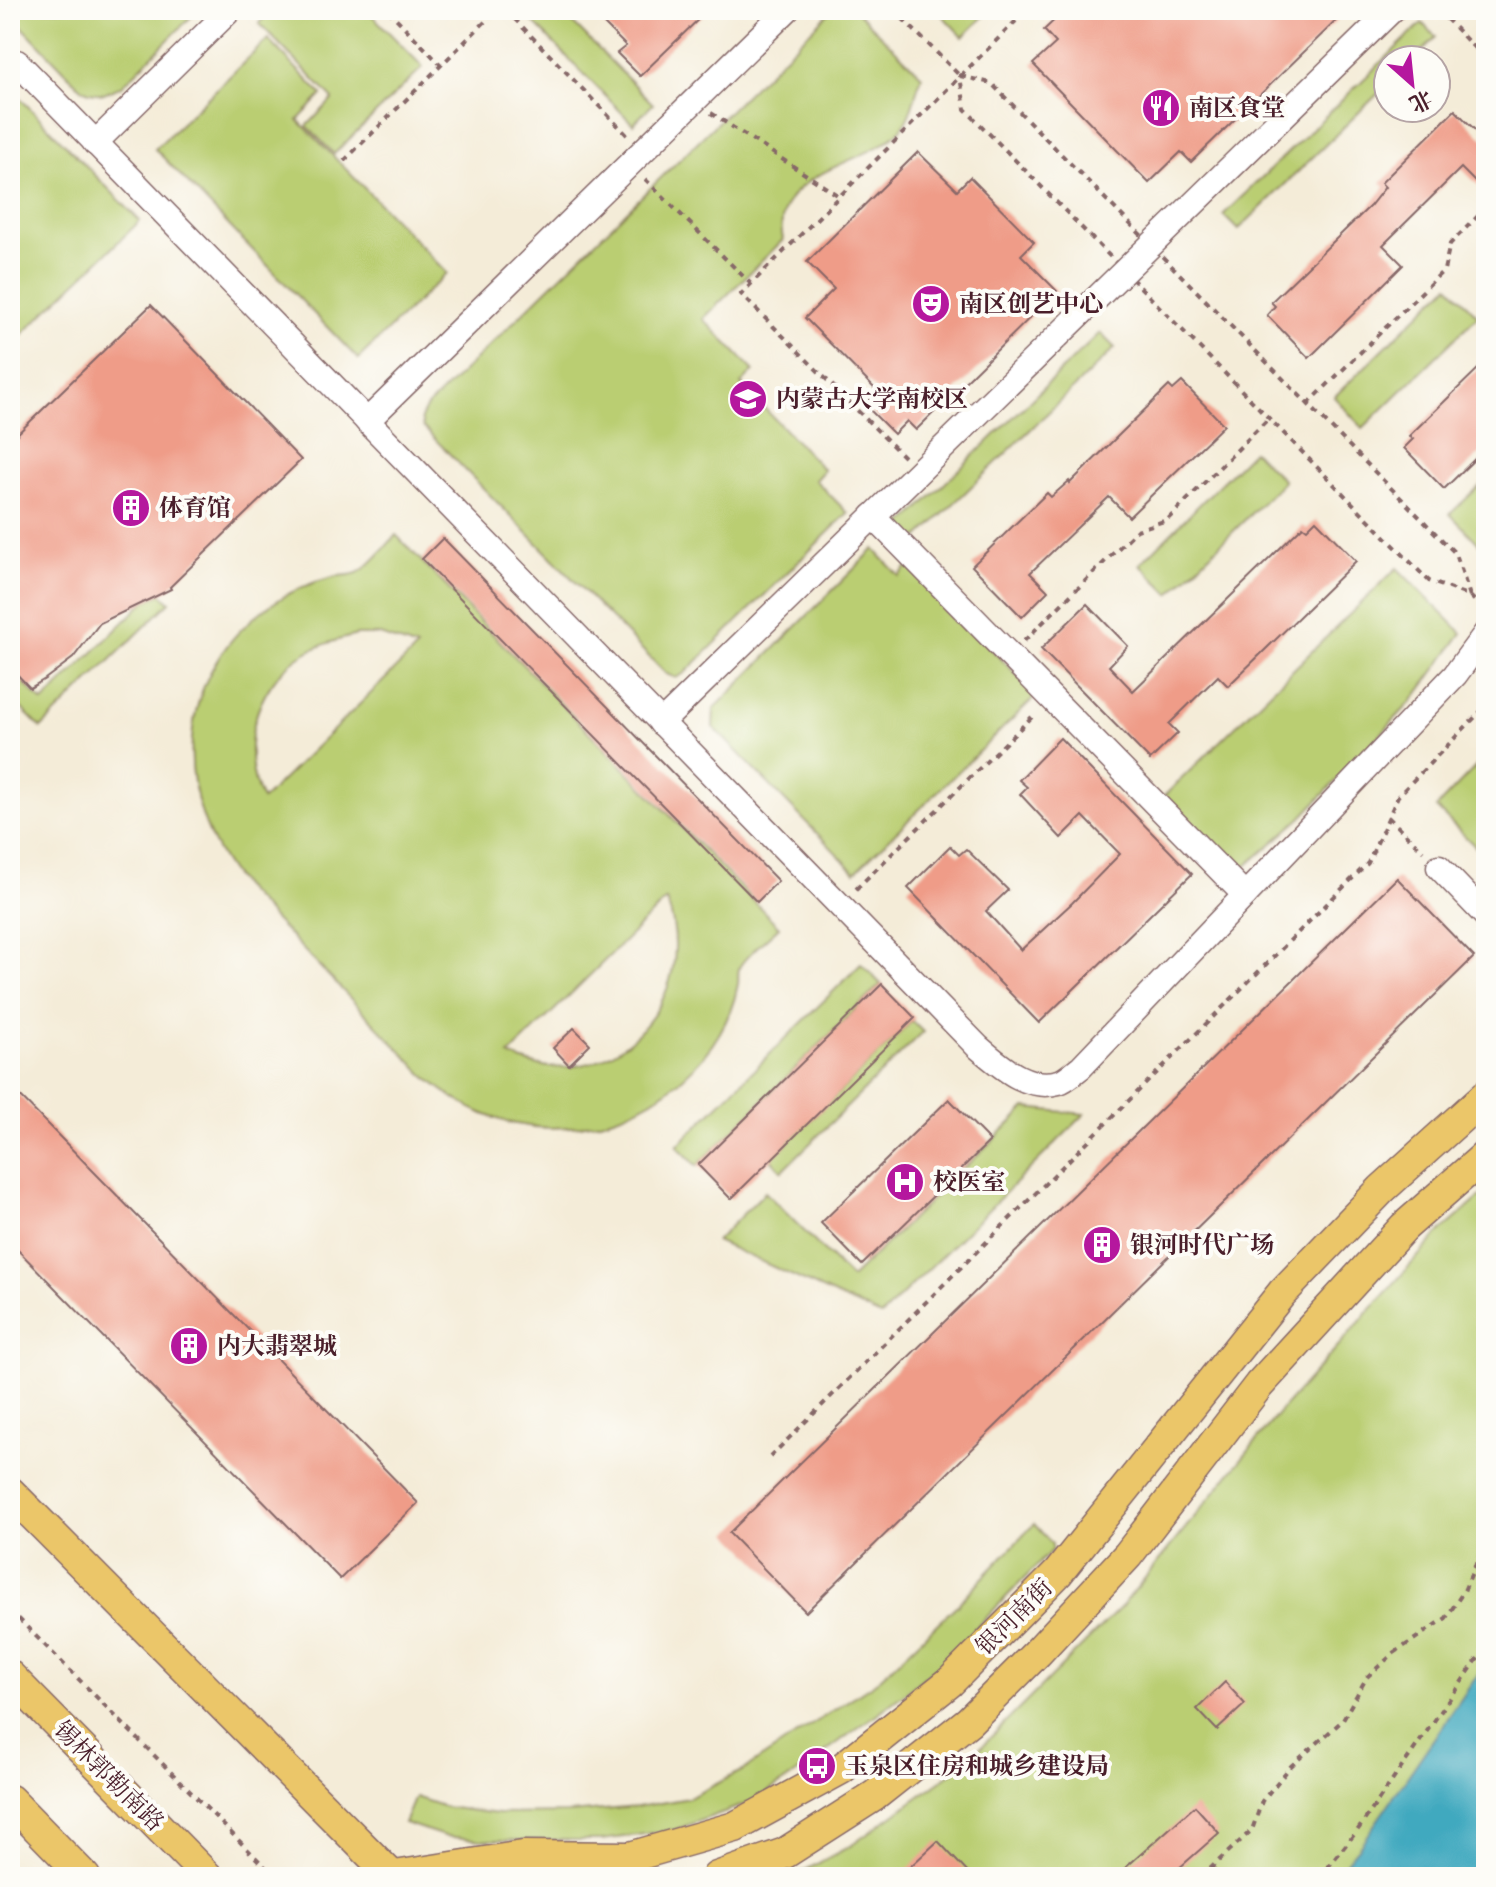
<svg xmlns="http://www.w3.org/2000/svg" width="1496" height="1887" font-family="'Libre Bodoni','Noto Serif SC',serif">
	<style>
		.green { fill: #bace72; stroke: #82764e; stroke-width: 2; fill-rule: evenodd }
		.water { fill: #3fa9bf; stroke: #446475; stroke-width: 2 }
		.building { fill: #ef9c88 }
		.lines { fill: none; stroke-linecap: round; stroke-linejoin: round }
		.minor-casing { stroke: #866768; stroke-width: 27 }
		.major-casing { stroke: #866768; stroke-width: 33 }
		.path { stroke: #866768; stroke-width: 4; stroke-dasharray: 6 6; stroke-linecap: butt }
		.minor { stroke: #fff; stroke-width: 24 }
		.major { stroke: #ebc669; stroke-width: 30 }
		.labels { text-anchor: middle; stroke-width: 8; stroke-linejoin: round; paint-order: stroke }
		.poi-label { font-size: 24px; font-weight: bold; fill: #4a1f2b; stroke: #fdfcf7; text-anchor: start }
		.street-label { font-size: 24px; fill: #4a1f2b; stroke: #fdfcf7 }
	</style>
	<rect width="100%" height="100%" fill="#fdfcf7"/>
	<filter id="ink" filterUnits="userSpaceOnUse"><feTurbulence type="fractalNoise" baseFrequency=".0125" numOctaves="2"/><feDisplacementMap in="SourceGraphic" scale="16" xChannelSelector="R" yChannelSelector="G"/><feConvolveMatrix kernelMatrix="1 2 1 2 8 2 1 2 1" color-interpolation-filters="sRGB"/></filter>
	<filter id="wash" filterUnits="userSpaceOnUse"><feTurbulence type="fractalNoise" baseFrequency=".006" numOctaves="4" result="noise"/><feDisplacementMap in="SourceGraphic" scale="32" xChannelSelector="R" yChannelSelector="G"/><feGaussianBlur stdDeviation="1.8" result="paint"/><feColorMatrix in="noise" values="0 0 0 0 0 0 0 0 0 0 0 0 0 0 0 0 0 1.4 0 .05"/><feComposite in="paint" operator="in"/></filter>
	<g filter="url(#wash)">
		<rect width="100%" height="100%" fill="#f4ecd8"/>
		<g class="green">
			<polygon points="10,10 198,10 122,86 104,94 89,92 81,88 10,14"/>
			<polygon points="272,10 367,10 423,67 334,154 307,126 333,99 259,23"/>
			<polygon points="521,10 560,10 653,104 633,124"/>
			<path d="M832 10H855L922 76C914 94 912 120 897 133 861 167 769 172 783 240L703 319 754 371 741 384 824 470 815 480 848 513 685 673 676 678 666 674 423 427 421 418 426 408Z"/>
			<polygon points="937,10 990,10 963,37"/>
			<polygon points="1422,23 1436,37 1413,60 1388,60 1388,84 1238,230 1223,215"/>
			<polygon points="268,39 322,95 298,120 447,273 358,359 155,149"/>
			<polygon points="10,95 17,95 140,221 10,346"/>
			<polygon points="1449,285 1478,316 1363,428 1334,397"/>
			<polygon points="1100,333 1115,348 916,540 902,525"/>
			<polygon points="1253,451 1284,481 1170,594 1140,564"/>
			<polygon points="1486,480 1486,551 1450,514"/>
			<path d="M396 535 779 927C769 937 747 954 740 966 737 970 739 978 738 984 734 1005 724 1028 712 1045 661 1117 566 1148 484 1114 463 1106 445 1092 427 1078L242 886C169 798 172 671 272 604 291 591 312 582 333 577 341 575 350 576 357 573 368 569 388 544 396 535ZM357 635H380L417 648 262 800C238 751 254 687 299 657 317 645 337 640 357 635ZM666 900C706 998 606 1104 509 1055Z"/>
			<polygon points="874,549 899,576 908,566 1037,695 855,872 713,727 714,709"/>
			<polygon points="1397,568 1462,633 1413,700 1301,818 1237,874 1163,797"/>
			<polygon points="162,594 170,602 41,728 10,697 10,670 43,702 145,601"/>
			<polygon points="1486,756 1486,857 1436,808"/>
			<polygon points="861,964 881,984 697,1166 677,1146"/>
			<polygon points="912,1021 923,1032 782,1171 771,1159"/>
			<polygon points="1026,1108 1085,1114 881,1316 716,1241 765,1192 851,1278"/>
			<polygon points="1486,1192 1486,1877 793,1877 852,1845 964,1764 1123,1605 1282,1409 1438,1234"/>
			<polygon points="1034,1524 1052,1544 1052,1550 946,1659 904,1694 787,1780 749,1803 674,1830 602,1840 482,1840 444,1836 404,1823 415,1797 445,1807 498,1814 570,1813 637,1807 689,1798 744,1770 876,1682 957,1605"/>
		</g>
		<polygon class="water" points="1486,1663 1486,1877 1334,1877 1359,1847"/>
		<g id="blocks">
			<g class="building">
				<polygon points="618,10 708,10 640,76 617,53 626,46 604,24"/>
				<polygon points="1065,10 1347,10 1191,162 1181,152 1149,183 1033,64 1056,43 1044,30"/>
				<polygon points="1455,110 1486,141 1486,193 1461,168 1383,245 1403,265 1309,358 1267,315 1275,306 1271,302 1370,206 1385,187 1381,183"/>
				<polygon points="918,152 957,190 970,177 1034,242 1021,255 1057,291 916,430 907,421 894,434 864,404 878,392 805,318 834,289 807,262"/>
				<polygon points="151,305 301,460 170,587 171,589 100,623 73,658 45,679 30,688 10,667 10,441"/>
				<polygon points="1486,361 1486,448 1444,489 1404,448 1413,439 1409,436"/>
				<polygon points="1182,382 1224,425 1129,517 1109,497 1030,573 1048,591 1022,617 972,566 1047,493 1051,497 1069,481 1070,483 1169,386 1173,390"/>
				<polygon points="1316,520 1356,561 1228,686 1218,676 1169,724 1178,733 1150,760 1041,649 1087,604 1128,646 1109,666 1133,691 1303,526 1307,529"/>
				<polygon points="443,538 778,881 757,902 422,559"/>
				<polygon points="1060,738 1192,874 1039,1023 908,888 950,846 959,855 966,849 1008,890 986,911 1021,950 1072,903 1120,854 1083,816 1061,838 1020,794 1027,787 1019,780"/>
				<polygon points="1397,878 1474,957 806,1612 729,1533"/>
				<polygon points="882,984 915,1018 731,1199 698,1165"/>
				<polygon points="574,1028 590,1044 569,1065 553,1048"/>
				<polygon points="10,1086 418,1503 340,1579 10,1242"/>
				<polygon points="949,1099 990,1141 862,1265 821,1223"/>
				<polygon points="1225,1682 1245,1704 1217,1730 1197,1709"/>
				<polygon points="1195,1806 1219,1833 1169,1877 1115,1877"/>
				<polygon points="938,1841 972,1877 899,1877"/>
			</g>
		</g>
	</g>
	<g filter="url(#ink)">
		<use href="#blocks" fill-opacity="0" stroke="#866768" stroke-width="2"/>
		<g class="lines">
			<g class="minor-casing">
				<g id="minor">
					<path d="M10 61 17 62 978 1047C1001 1066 1026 1091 1059 1082 1066 1080 1074 1072 1081 1067L1455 675 1486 633"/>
					<polyline points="95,143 230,10"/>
					<polyline points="367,421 787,10"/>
					<polyline points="873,516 1245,895"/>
					<polyline points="661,723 1392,10"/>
					<polyline points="1439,867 1486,916"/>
				</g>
			</g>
			<g class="major-casing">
				<g id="major">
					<polyline points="10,1492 391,1875"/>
					<polyline points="10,1676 208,1877"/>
					<polyline points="10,1800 85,1877"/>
					<polyline points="388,1877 523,1856 630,1857 735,1827 841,1769 950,1682 1058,1573 1282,1293 1382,1189 1486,1095"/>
					<polyline points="717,1877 785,1853 874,1796 969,1721 1037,1653 1128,1555 1259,1385 1404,1227 1486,1155"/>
				</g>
			</g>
			<g class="path">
				<polyline points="388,10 441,65"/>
				<polyline points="506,10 627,135"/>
				<polyline points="894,10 960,76"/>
				<polyline points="1438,10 1486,60"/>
				<polygon points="960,76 991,83 1456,554 1470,596 1429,581 965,109"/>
				<polyline points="711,113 839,196"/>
				<polyline points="344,161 497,10"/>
				<polyline points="645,179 751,284"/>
				<polyline points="1308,404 1444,270 1450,244 1486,208"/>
				<polyline points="904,457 741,294 1027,10"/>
				<polyline points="1470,596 1485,611"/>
				<polyline points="1024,641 1137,530 1167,520 1269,418"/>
				<polyline points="1388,817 1423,851"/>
				<polyline points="856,889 1035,714"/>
				<polyline points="770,1457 1368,863 1398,796 1486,706"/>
				<polyline points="10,1610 275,1877"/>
				<polyline points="10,1860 27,1877"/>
				<polyline points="1211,1867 1220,1877"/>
				<polyline points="1201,1877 1252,1830 1262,1801 1291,1766 1342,1721 1367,1677 1394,1653 1446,1618 1464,1591 1486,1540"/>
				<polyline points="1320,1877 1357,1831 1486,1647"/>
			</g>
			<use href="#minor" class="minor"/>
			<use href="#major" class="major"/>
		</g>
	</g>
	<defs>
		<g id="restaurant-disc" transform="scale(2)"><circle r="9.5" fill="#b5179e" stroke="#fdfcf7"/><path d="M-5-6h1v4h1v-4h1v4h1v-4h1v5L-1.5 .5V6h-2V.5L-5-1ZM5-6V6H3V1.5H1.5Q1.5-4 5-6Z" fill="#fff"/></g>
		<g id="theatre-disc" transform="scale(2)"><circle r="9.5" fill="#b5179e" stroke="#fdfcf7"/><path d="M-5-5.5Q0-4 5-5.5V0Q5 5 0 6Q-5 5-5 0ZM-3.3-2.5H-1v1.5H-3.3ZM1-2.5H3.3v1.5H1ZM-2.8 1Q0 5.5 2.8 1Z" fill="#fff"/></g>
		<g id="university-disc" transform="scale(2)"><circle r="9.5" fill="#b5179e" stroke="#fdfcf7"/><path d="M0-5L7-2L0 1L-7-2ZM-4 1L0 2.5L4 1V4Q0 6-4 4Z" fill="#fff"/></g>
		<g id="building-disc" transform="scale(2)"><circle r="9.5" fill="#b5179e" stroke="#fdfcf7"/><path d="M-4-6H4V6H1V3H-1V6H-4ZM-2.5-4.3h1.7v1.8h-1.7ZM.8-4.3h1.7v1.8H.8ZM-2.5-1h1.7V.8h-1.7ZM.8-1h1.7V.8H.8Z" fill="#fff"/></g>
		<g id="hospital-disc" transform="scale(2)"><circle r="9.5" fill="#b5179e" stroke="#fdfcf7"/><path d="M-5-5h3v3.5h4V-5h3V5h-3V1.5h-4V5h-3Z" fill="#fff"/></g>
		<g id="bus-disc" transform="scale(2)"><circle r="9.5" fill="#b5179e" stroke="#fdfcf7"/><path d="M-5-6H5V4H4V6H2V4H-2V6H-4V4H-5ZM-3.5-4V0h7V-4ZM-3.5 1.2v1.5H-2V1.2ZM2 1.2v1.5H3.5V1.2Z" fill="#fff"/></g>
	</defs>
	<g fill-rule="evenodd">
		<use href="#restaurant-disc" x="1161" y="108"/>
		<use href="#theatre-disc" x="931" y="304"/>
		<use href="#university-disc" x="748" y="399"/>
		<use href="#building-disc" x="131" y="508"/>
		<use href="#hospital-disc" x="905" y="1182"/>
		<use href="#building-disc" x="1102" y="1245"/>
		<use href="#building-disc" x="189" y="1346"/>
		<use href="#bus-disc" x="817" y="1766"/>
	</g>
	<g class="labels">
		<g class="poi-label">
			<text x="1189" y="116">南区食堂</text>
			<text x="959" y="312">南区创艺中心</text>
			<text x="776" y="407">内蒙古大学南校区</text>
			<text x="159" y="516">体育馆</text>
			<text x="933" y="1190">校医室</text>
			<text x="1130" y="1253">银河时代广场</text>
			<text x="217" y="1354">内大翡翠城</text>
			<text x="845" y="1774">玉泉区住房和城乡建设局</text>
		</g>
		<g class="street-label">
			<text transform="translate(1014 1617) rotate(-45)" y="8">银河南街</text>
			<text transform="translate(109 1776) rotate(45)" y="8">锡林郭勒南路</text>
		</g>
	</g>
	<rect width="1496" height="1887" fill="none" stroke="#fdfcf7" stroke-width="40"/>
	<g transform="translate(1412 84) rotate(153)"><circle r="38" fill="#fdfcf7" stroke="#b5a4a5" stroke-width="2"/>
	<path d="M0-6L14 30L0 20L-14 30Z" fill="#b5179e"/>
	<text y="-12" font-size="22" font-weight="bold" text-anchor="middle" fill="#4a1f2b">北</text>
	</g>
</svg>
